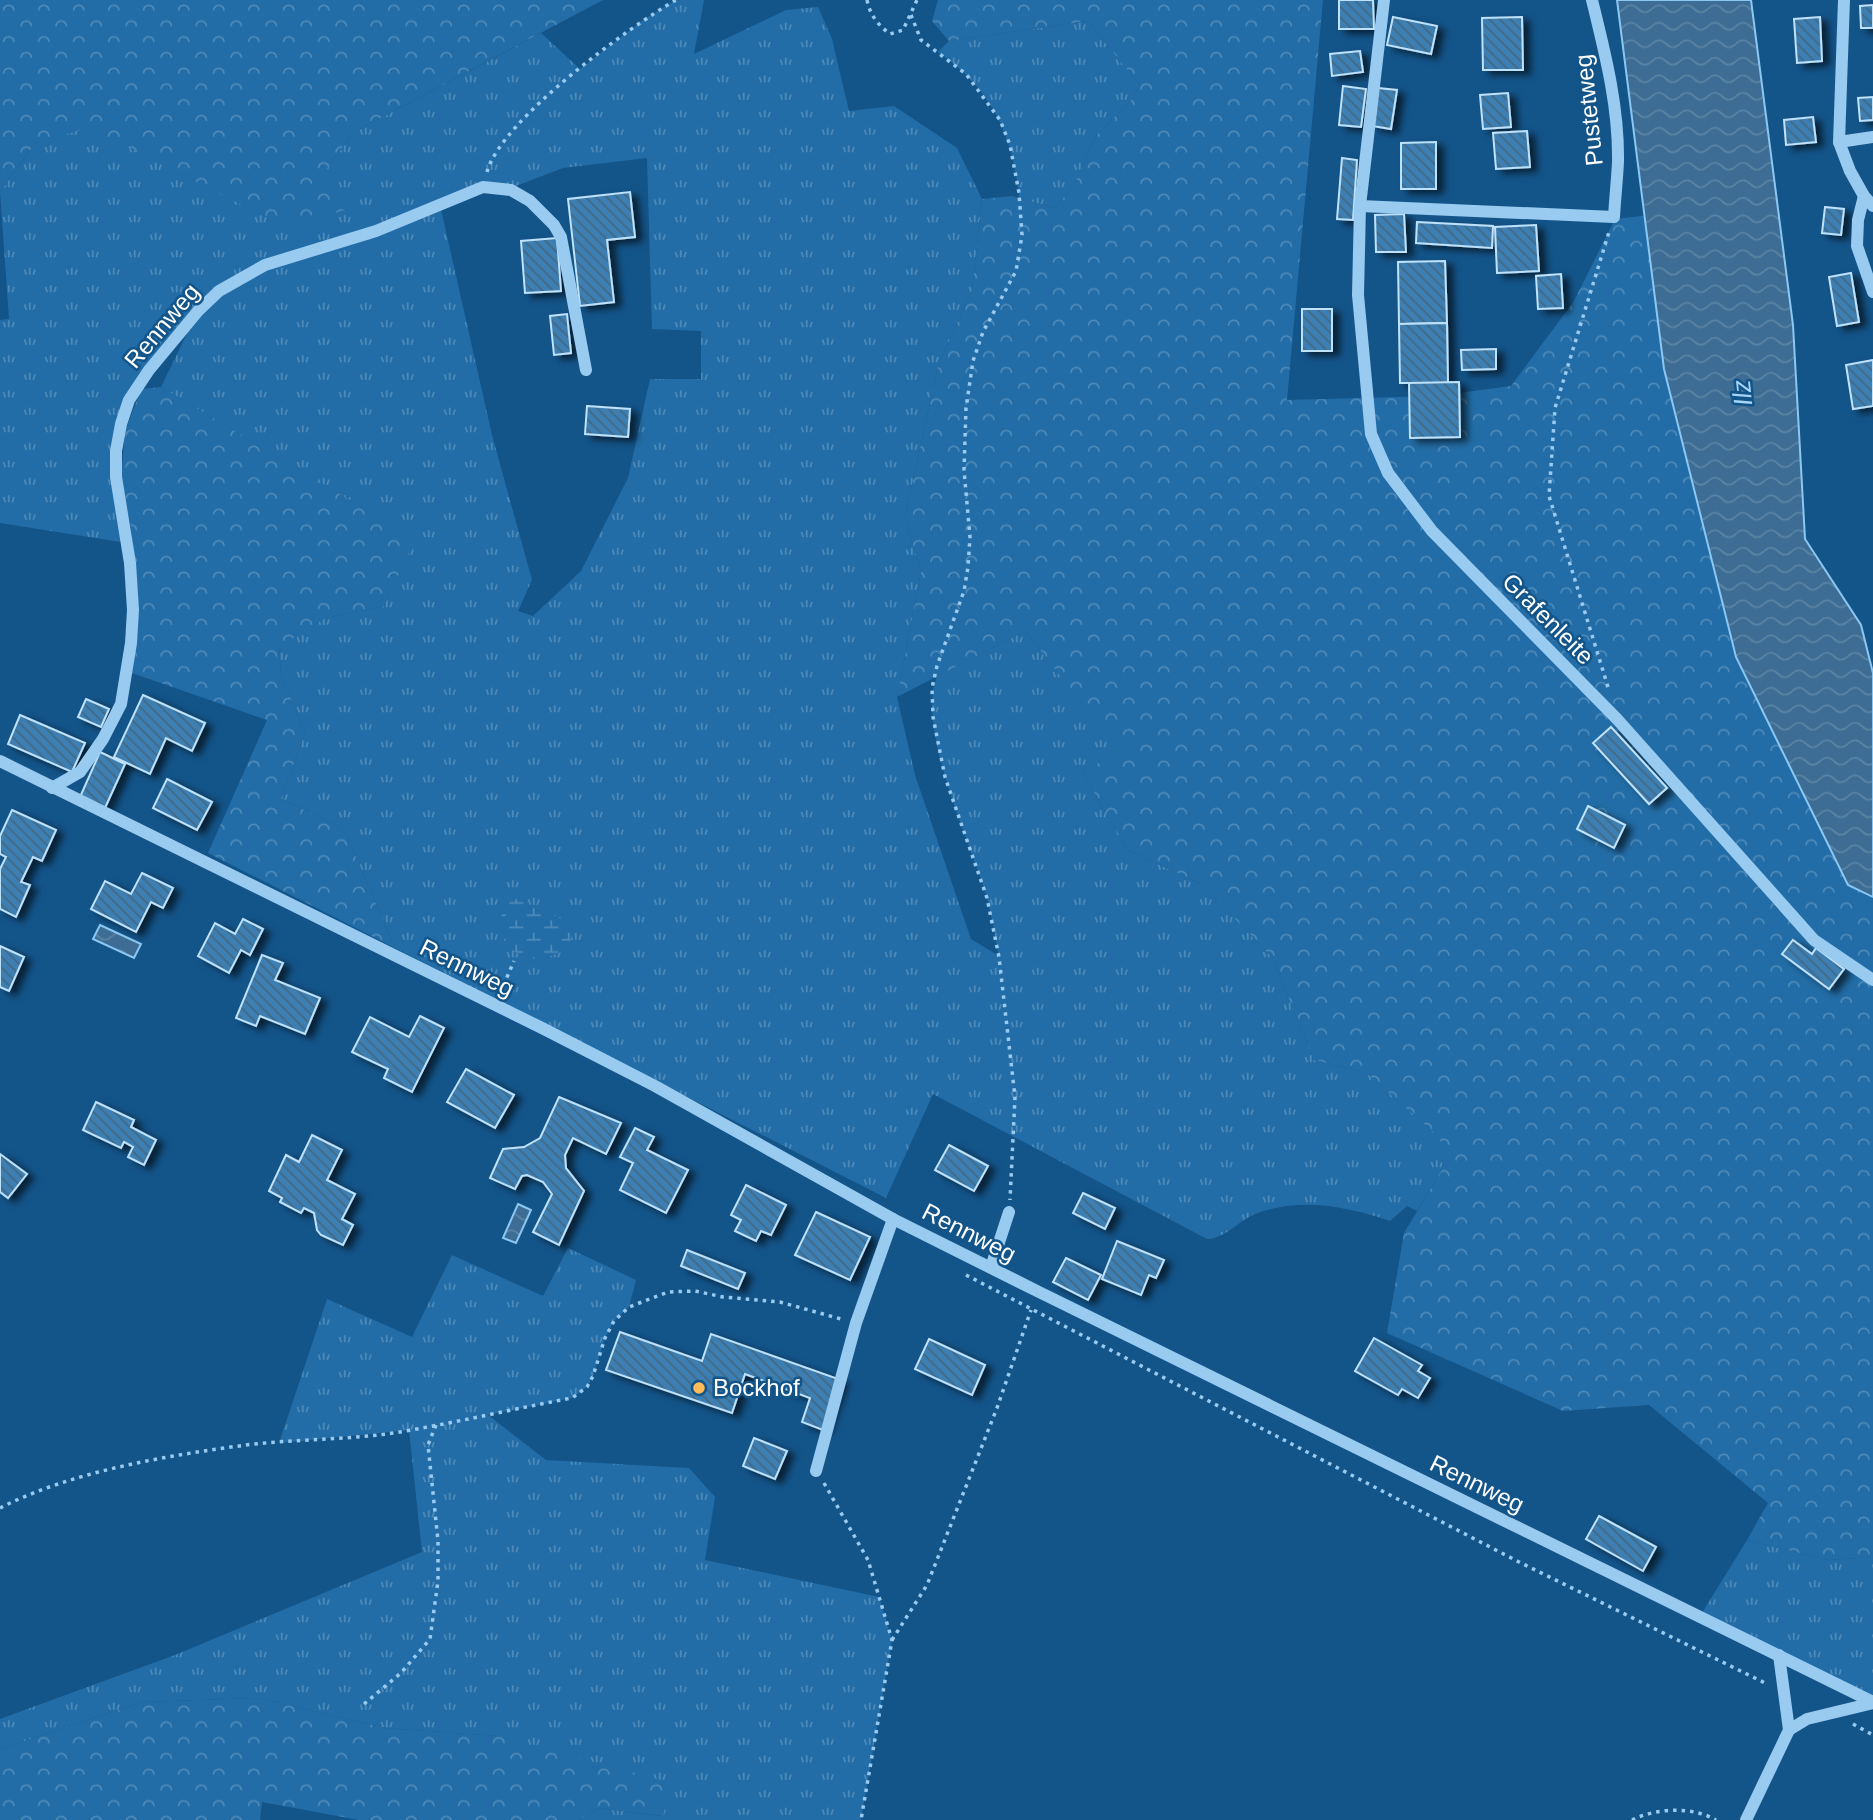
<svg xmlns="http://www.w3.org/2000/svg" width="1873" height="1820" font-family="Arial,sans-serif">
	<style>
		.grass { fill: url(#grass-tufts); fill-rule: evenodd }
		.forest { fill: url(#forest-crowns) }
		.wetland { fill: url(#wetland-marsh) }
		.water { fill: url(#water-waves); stroke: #8bc7f3; stroke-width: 2 }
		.building { fill: url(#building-back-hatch); stroke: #bfe2fc; stroke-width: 2; filter: url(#shadow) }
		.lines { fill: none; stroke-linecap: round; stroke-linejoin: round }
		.path { stroke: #99caf0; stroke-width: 3.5; stroke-dasharray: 3.5 5; stroke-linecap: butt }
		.minor { stroke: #99caf0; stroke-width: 12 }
		.poi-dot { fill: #ffbb58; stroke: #135489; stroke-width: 2.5 }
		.labels { text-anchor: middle; stroke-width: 5; stroke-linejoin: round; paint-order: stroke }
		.street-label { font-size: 24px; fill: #fff; stroke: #135489 }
		.poi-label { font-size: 24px; fill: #fff; stroke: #135489; text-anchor: start }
		.water-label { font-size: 26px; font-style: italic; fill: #a5d4f7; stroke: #135489 }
	</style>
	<defs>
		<pattern id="grass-tufts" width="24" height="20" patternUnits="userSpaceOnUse" patternTransform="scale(1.75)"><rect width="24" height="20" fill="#226da7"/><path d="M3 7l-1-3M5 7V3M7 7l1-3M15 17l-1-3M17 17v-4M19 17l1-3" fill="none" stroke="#4e8ab9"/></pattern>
		<pattern id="forest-crowns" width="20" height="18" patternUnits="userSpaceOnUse" patternTransform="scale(1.75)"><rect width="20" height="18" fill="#226da7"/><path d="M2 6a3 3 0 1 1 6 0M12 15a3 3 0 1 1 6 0" fill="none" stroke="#4e8ab9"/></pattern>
		<pattern id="wetland-marsh" width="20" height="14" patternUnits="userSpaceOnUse" patternTransform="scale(1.75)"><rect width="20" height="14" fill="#226da7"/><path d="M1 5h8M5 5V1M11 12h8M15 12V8" fill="none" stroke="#4e8ab9"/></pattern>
		<pattern id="water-waves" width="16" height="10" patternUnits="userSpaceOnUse" patternTransform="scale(1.75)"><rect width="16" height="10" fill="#3d6d94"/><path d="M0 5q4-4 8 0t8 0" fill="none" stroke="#5a83a4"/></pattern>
		<pattern id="building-back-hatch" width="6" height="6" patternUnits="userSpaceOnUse" patternTransform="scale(1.75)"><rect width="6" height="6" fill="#3c7fb2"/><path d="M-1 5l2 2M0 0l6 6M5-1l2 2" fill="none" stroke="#436884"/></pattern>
		<filter id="shadow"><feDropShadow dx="7" dy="4" stdDeviation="3.5" flood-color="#0009"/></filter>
	</defs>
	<rect width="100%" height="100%" fill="#135489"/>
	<g class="grass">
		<path d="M676 0H704L694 54 786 10 818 7 832 39 849 111 894 106 957 148 982 199 972 290 938 366 905 517 921 572 897 697 915 775 971 939 999 956C995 937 992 917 987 898 971 843 916 730 937 676L1025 631 1123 755 1081 770 1128 850 1201 884 1272 957 1314 1060 1365 1072 1441 1138 1443 1168 1417 1211 1407 1206 1390 1221C1345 1206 1301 1197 1255 1214 1238 1221 1225 1239 1207 1239L933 1094 886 1198 395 948 344 829 281 799 305 733 281 675 279 646 325 618 384 606 414 539 161 387 196 315 129 400 116 451 127 543 0 523V320L9 319 0 192 36 142 90 127 268 218 327 168 354 132 541 33 580 69 643 20ZM647 158 652 329 701 331V379H650L628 478 581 571 533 616 518 611 532 580 492 435 440 205 483 187 508 189 563 168Z"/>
		<path d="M1088 21 1139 84 1134 97 1094 138 1075 183 1055 208 1019 198C1013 135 992 89 938 52L949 41Z"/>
		<polygon points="568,1248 636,1280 629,1307 614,1321 605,1338 593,1376 587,1387 572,1398 488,1415 546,1460 689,1468 715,1497 705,1560 879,1597 892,1640 861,1820 578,1820 599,1808 662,1816 497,1736 385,1728 259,1698 142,1702 0,1749 0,1719 175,1655 422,1552 409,1430 279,1443 327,1299 412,1337 452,1255 543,1296"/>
		<polygon points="1747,1540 1828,1560 1873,1557 1873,1702 1702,1613"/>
	</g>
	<g class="forest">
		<polygon points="0,0 603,0 354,132 327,168 348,209 301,224 268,218 90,128 36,142 0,192"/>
		<polygon points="938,0 1323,0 1287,400 1436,396 1511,386 1574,301 1615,219 1649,215 1667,385 1736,657 1873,894 1873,1557 1828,1560 1747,1540 1768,1503 1649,1405 1563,1411 1387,1333 1404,1233 1443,1168 1440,1138 1365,1072 1314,1060 1272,957 1201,884 1128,850 1081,770 1122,754 1025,631 897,697 921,572 905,517 938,366 972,290 982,199 1012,196 1055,208 1075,183 1094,138 1134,97 1139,84 1088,21 949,41 932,21"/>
		<polygon points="161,387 415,539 384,606 325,618 279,647 281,675 305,733 281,799 344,829 395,948 208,853 267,720 132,673 138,598 131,528 121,479 125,432 141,389"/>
		<polygon points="259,1698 385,1728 497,1736 672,1783 663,1816 599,1808 578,1820 359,1820 262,1802 260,1820 0,1820 0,1749 142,1702"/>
	</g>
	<path class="wetland" d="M509 896 576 925 567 950C540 960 530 964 506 946L499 922Z"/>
	<g class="water">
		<polygon points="1617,0 1751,0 1793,325 1805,539 1861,625 1873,673 1873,897 1848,885 1736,657 1664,369"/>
		<polygon points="100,925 141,944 134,958 93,939"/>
		<polygon points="518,1204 531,1210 516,1243 503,1238"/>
	</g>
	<g class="building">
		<polygon points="1339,0 1373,0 1374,29 1339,29"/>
		<polygon points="1873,5 1873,28 1861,28 1860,6"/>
		<polygon points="1393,17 1437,26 1431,54 1387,45"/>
		<polygon points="1522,17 1523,70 1483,70 1482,18"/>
		<polygon points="1820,17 1822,61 1797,63 1794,19"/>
		<polygon points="1360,51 1363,72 1332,76 1330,54"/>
		<polygon points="1343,86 1366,89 1361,127 1339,125"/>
		<polygon points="1378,88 1397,90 1391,129 1372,126"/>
		<polygon points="1508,93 1511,127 1483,129 1480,95"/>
		<polygon points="1873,97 1873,120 1860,121 1858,98"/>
		<polygon points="1813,117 1816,142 1786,145 1784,120"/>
		<polygon points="1527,131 1530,167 1496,169 1493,133"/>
		<polygon points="1436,142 1436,189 1401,189 1401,143"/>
		<polygon points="1342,158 1357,160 1353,220 1337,219"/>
		<polygon points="630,192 635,237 607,240 614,302 580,306 568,199"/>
		<polygon points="1825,207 1844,209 1841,235 1822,233"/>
		<polygon points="1404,214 1406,252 1376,252 1375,215"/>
		<polygon points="1417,222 1493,226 1492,248 1416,243"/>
		<polygon points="1536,225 1539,271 1497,273 1495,227"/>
		<polygon points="557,238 561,291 525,293 521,241"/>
		<polygon points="1445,261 1447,323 1399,324 1398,262"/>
		<polygon points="1851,273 1859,322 1837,326 1829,277"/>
		<polygon points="1561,274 1563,308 1538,309 1536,276"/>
		<rect x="1302" y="309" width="30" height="42"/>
		<polygon points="567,314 571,353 554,355 550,316"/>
		<polygon points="1447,323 1448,383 1400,383 1399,324"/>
		<polygon points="1496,349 1496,369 1462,370 1461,350"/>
		<polygon points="1873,360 1873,406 1853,409 1846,365"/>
		<polygon points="1459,382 1460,437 1410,438 1409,383"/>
		<polygon points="587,406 630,409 628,437 585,434"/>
		<polygon points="143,695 205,723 192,751 166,738 150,774 114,757"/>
		<polygon points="86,699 109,709 101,727 78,717"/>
		<polygon points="20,715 85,743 72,772 8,744"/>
		<polygon points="1611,727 1667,788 1649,804 1593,743"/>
		<polygon points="100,752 125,764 105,808 80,797"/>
		<polygon points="167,779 212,802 197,830 153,808"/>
		<polygon points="1588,806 1625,825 1614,848 1577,829"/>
		<polygon points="12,810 56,830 42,861 33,857 21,882 30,885 16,917 0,909 0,869 6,857 0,854 0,836"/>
		<polygon points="142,873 173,888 163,908 151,902 136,932 91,909 105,881 131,894"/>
		<polygon points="243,919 263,929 250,955 241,950 229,973 198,956 215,923 235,934"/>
		<polygon points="1793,940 1812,954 1816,948 1844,969 1829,989 1782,954"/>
		<polygon points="0,946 24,957 9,991 0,987"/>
		<polygon points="262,955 283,963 275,980 320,998 305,1034 260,1016 256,1026 236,1018"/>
		<polygon points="420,1016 444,1028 412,1092 384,1078 388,1069 352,1052 370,1017 409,1037"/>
		<polygon points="466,1069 514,1095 495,1128 447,1102"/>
		<polygon points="559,1097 621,1123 606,1154 573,1138 565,1155 566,1168 584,1191 559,1245 533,1232 552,1194 543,1182 527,1175 522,1176 515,1189 490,1178 503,1149 524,1147 540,1138"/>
		<polygon points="96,1102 134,1120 131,1127 156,1140 144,1165 128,1157 133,1147 124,1142 121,1148 83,1130"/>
		<polygon points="635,1128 654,1137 647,1150 688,1170 666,1213 620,1190 633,1163 620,1157"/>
		<polygon points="312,1135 342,1150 327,1180 355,1194 342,1219 353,1225 343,1245 321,1235 317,1230 314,1213 304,1208 301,1213 280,1202 282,1198 269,1191 286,1155 299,1162"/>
		<polygon points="949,1145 988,1166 974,1191 935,1170"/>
		<polygon points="0,1154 27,1174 8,1198 0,1192"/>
		<polygon points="746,1185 786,1205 771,1235 761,1231 756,1241 735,1231 741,1220 731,1215"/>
		<polygon points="1083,1193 1115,1208 1105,1229 1073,1213"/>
		<polygon points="816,1212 870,1237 850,1280 795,1255"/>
		<polygon points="1117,1241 1164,1260 1156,1278 1149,1275 1141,1295 1102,1279"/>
		<polygon points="687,1250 745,1273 738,1289 681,1266"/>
		<polygon points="1066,1258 1101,1275 1088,1300 1053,1282"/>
		<polygon points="620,1332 702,1361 711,1334 841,1380 823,1430 802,1422 810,1398 745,1374 732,1413 606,1370"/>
		<polygon points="1374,1338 1422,1365 1418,1371 1430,1378 1418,1398 1402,1389 1398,1395 1355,1371"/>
		<polygon points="929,1339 985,1365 972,1395 915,1369"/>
		<polygon points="754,1438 787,1451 775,1479 743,1466"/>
		<polygon points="1599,1516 1656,1547 1643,1571 1586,1539"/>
	</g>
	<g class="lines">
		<g class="path">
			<path d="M867 0C870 15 878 25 890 34L903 30 917 0"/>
			<polyline points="911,15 921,40 966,74 1000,120 1010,145 1019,193 1022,235 1016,271 983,332 973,361 966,408 964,470 970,537 968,567 964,591 937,666 932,688 933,717 945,777 987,898 999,957 1015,1097 1010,1200"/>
			<path d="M487 172C501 120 629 27 676 0"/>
			<polyline points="1608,687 1549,496 1555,408 1609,232"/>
			<polyline points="500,993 514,961"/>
			<polyline points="966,1275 1519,1562 1767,1684"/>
			<polyline points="824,1483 868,1560 892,1640 861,1820"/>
			<path d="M0 1508C73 1471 165 1456 246 1445 295 1439 345 1440 394 1433 454 1423 513 1409 572 1398L587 1387 593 1376 605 1338 614 1321 629 1307 668 1292 695 1291 723 1297 780 1302 841 1319"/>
			<polyline points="892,1640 927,1585 997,1408 1031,1310"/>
			<polyline points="364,1704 401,1673 430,1639 438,1581 438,1541 428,1445 436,1425"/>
			<polyline points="1853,1724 1873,1735"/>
			<path d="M1632 1820C1656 1808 1692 1806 1716 1820"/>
		</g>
		<g class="minor">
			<polyline points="1384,0 1360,206 1358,295 1371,434 1388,473 1432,531 1617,719 1814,940 1873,980"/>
			<polyline points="1844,0 1839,142 1850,171 1864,196 1873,206"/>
			<polyline points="1839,142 1873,137"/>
			<polyline points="1864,196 1858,220 1857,246 1873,292"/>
			<path d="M1360 206 1614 217C1615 199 1617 181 1618 162 1619 107 1605 53 1592 0"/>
			<polyline points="0,761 544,1029 655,1086 893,1219 1039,1292 1873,1702"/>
			<polyline points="52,788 80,772 103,739 121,704 131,643 133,610 130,563 116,477 116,451 121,424 129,400 149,370 198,311 219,291 265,265 376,231 483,187 511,190 530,201 554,225 561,237 586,370"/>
			<polyline points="991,1267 1009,1212"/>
			<polyline points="816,1471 856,1323 893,1219"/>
			<polyline points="1789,1730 1807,1719 1873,1703"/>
			<polyline points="1746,1820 1789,1730 1779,1655"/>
		</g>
	</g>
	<circle class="poi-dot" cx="699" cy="1388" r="7"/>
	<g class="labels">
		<g class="street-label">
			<text transform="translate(1589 110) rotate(-96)" y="8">Pustetweg</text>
			<text transform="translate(162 326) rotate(-50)" y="8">Rennweg</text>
			<text transform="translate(1548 619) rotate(45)" y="8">Grafenleite</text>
			<text transform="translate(467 968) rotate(26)" y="8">Rennweg</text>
			<text transform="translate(969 1233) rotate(27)" y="8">Rennweg</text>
			<text transform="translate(1477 1484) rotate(26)" y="8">Rennweg</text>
		</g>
		<g class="poi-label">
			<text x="713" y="1396">Bockhof</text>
		</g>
		<g class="water-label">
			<text transform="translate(1742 393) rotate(-96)" y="9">Ilz</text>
		</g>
	</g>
</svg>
